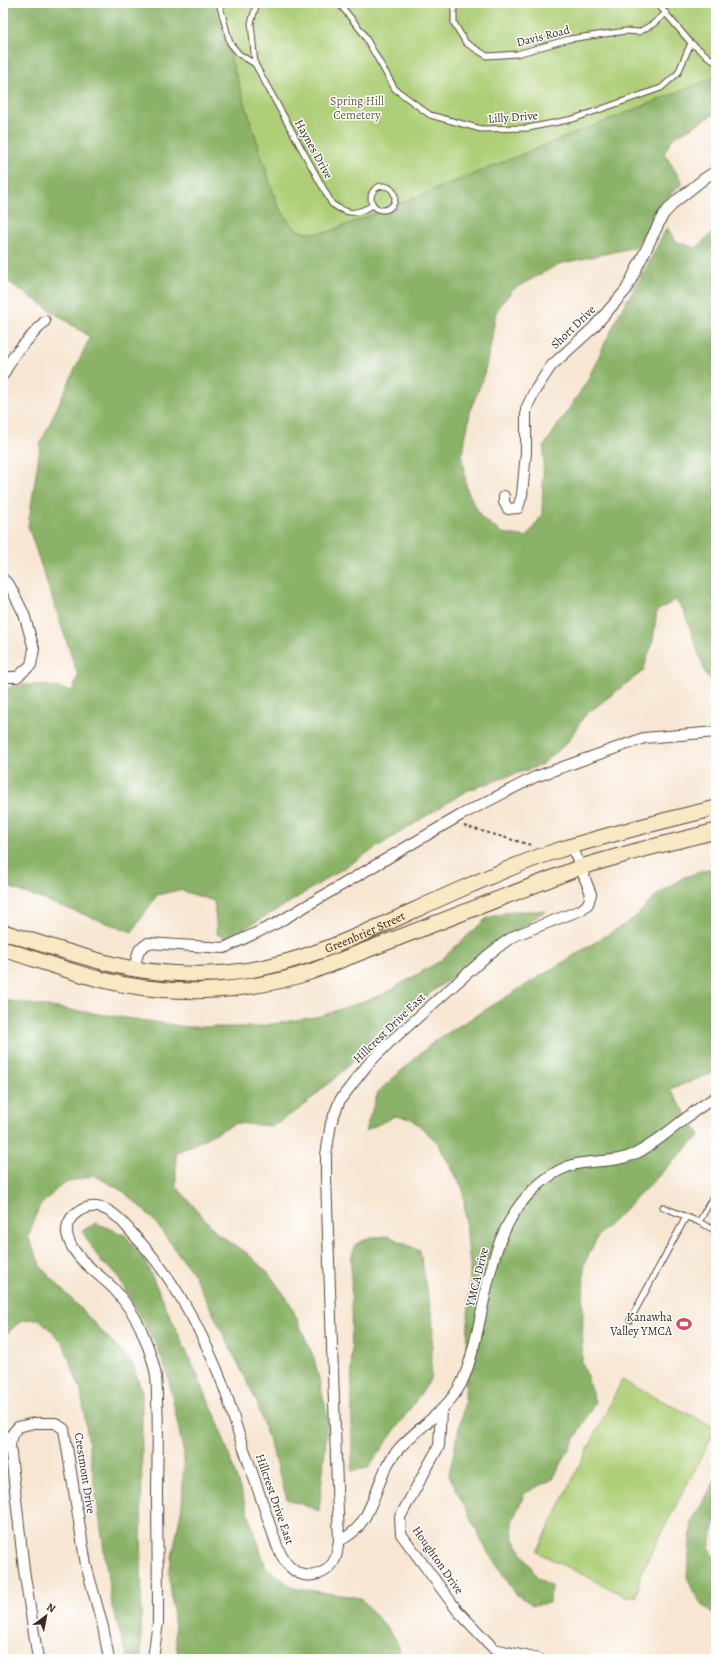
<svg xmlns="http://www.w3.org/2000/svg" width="719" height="1662" font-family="Alegreya,serif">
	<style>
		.green { fill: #aecf77; stroke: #747c4a }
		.forest { fill: #8ab268; stroke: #626e43 }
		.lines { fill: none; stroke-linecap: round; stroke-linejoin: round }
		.service-casing { stroke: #574639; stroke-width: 7 }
		.minor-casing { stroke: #574639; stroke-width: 12 }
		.secondary-casing { stroke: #574639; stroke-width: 17 }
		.path { stroke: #574639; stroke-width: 2; stroke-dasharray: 3 3; stroke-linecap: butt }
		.service { stroke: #fff; stroke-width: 5 }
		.minor { stroke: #fff; stroke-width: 10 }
		.secondary { stroke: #f8e8c3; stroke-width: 15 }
		.labels { text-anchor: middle; stroke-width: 3; stroke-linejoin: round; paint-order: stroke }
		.street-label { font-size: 12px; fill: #3b2a1e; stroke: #fff }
		.park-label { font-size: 12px; fill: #5e5c39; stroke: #fff }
		.poi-label { font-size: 12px; fill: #3b2a1e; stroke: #fff; text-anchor: end }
	</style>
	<rect width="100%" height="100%" fill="#fff"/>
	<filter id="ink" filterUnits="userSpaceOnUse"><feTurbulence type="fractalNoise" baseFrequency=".025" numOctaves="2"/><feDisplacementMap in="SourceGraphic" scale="8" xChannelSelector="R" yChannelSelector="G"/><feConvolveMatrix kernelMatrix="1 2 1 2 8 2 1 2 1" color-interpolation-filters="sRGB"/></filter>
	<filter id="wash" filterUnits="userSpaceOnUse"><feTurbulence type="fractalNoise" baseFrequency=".012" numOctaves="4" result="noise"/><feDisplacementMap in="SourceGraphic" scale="16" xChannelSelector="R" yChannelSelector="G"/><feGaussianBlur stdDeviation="0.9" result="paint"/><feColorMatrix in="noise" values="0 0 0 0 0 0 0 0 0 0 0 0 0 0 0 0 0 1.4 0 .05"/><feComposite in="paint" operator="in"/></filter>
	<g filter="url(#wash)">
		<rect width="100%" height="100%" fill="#f7e6d2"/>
		<g class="green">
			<path d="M213 3H716V77L328 232C293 235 295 230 277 204Z"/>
			<polygon points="622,1380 716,1428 640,1575 637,1596 625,1596 537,1552"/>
		</g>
		<g class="forest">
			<path d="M3 3H213L277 204C295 230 293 236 328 232L716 77V113L673 138 664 153 683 183 668 197 636 247 559 264 512 290 496 312 490 348 483 379 471 408 462 457 467 490 481 517 502 533 527 537 542 515 544 446 586 383 620 312 646 268 667 227 675 241 696 248 716 229V434L710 437V454L716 466V681L707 677 684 611 675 600 657 611 653 640 643 671 584 716 568 742 541 765 466 791 282 907 226 939 217 934 214 901 179 890 157 895 132 932 3 885V689C30 681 46 685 72 691L78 676 28 526 41 442 90 337 3 278Z"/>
			<polygon points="716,867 716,1072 670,1089 700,1135 598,1236 584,1264 582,1361 595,1402 553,1479 525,1493 512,1522 513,1538 537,1577 551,1586 550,1603 533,1605 516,1594 487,1551 449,1475 465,1400 470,1268 463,1189 437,1142 412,1119 395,1116 365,1131 378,1092 433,1042 633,919 657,895 684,877"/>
			<polygon points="512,911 545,911 430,993 300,1109 271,1126 236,1123 176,1153 176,1186 218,1234 247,1253 269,1274 289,1301 314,1358 328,1418 319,1511 287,1499 256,1400 194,1275 152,1218 124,1192 94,1175 62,1184 39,1207 28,1237 42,1268 132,1363 142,1392 141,1659 128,1659 112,1606 81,1391 63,1343 39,1319 22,1320 3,1337 3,1000 188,1027 254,1027 321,1016 384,994 440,961 487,918"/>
			<polygon points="96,1223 125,1235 146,1263 217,1419 266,1567 294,1588 361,1598 395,1638 403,1659 178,1659 169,1572 182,1506 184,1455 167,1372 156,1344 115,1272 101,1262 82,1231"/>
			<polygon points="389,1236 420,1251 433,1323 431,1379 368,1468 352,1471 351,1258 356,1244 371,1237"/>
			<polygon points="716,1479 716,1519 709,1549 716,1559 716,1615 703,1606 694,1593 687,1577 692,1521"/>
		</g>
	</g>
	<g filter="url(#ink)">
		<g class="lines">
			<g class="service-casing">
				<g id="service">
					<polyline points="219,3 230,43 239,54 255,64"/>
					<path d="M257 3 251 23 255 64 332 204C348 215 356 215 373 205"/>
					<polyline points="337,3 342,7 363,33 395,89 430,115 481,129 528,128 573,119 661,88 678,73 691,43"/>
					<polyline points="454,3 454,23 466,43 487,56 517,54 569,39 626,31 639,32 653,24 666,13"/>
					<polyline points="657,3 691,43 716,63"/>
					<circle cx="383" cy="198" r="12"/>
					<polyline points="663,1207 699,1222 716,1191"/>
					<polyline points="699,1222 716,1231"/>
					<polyline points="630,1320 686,1217"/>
				</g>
			</g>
			<g class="minor-casing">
				<g id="minor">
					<polyline points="3,375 14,355 45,321"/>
					<polyline points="504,496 504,502 508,509 518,508 522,495 526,452 526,409 534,392 551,366 593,328 626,290 663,215 676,201 705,178 716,171"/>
					<polyline points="3,579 10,586 24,614 34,649 31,665 17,677 3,677"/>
					<polyline points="134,968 139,950 148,943 224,948 277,923 461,815 535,777 644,738 716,732"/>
					<polyline points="441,1411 439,1446 400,1517 401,1534 457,1610 494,1649 539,1659"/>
					<path d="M339 1541C370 1528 373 1492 388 1464 404 1434 443 1418 461 1384 469 1368 473 1350 477 1333 488 1285 493 1234 527 1196 541 1181 561 1166 582 1163 601 1160 619 1162 637 1153 665 1138 688 1113 716 1097"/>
					<polyline points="38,1659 24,1570 10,1445 12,1434 18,1427 34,1423 55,1423 64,1429 86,1565 103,1627 109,1659"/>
					<path d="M153 1659 158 1622V1605C158 1568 157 1531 157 1495 157 1464 159 1433 157 1402 157 1394 157 1385 156 1377 154 1360 147 1344 141 1329 135 1315 125 1302 115 1290 99 1273 71 1258 67 1233 65 1215 86 1203 102 1208 115 1212 124 1224 133 1234 173 1276 201 1329 222 1382 229 1400 234 1420 240 1438 253 1474 265 1510 277 1546 280 1553 284 1562 290 1567 305 1582 328 1576 336 1557 337 1552 338 1546 339 1541L326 1178V1155L331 1123 340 1100 368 1064 390 1042 488 955 505 942 516 935 581 910 588 904 591 894 572 846"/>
				</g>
			</g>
			<g class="secondary-casing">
				<g id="secondary">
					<path id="s1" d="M3 932C40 943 77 956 115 965 148 973 193 976 227 973 312 966 394 917 473 884 500 872 528 860 556 851 609 834 662 821 716 808"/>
					<path d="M3 949C35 959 67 971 99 979 167 997 243 994 310 972L581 867 640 850 716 831"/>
				</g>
			</g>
			<polyline class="path" points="464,826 531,845"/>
			<use href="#service" class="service"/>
			<use href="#minor" class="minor"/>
			<use href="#secondary" class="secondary"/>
		</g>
	</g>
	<defs>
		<g id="stadium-bare" transform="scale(1.2)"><path d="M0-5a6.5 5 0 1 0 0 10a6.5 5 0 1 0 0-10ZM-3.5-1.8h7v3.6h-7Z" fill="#d1495b" stroke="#fff" stroke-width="2.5" paint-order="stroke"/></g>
	</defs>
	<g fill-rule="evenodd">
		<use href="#stadium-bare" x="684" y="1324"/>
	</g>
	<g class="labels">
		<g class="street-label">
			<text transform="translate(543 36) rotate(-14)" y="4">Davis Road</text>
			<text transform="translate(513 117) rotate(-4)" y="4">Lilly Drive</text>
			<text transform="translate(314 149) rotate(61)" y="4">Haynes Drive</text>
			<text transform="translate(573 327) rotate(-44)" y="4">Short Drive</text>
			<text dy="4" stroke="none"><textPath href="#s1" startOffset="374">Greenbrier Street</textPath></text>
			<text transform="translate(389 1028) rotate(-44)" y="4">Hillcrest Drive East</text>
			<text transform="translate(477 1277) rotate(-76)" y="4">YMCA Drive</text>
			<text transform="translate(85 1473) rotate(81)" y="4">Crestmont Drive</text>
			<text transform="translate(275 1499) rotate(71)" y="4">Hillcrest Drive East</text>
			<text transform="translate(438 1560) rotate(55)" y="4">Houghton Drive</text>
		</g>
		<g class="park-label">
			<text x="357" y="105">Spring Hill<tspan x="357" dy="14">Cemetery</tspan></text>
		</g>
		<g class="poi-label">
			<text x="672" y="1321">Kanawha<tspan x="672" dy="14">Valley YMCA</tspan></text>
		</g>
	</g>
	<rect width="719" height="1662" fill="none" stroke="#fff" stroke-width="16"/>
	<g transform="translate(46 1616) rotate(32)" stroke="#ffffff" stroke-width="3" paint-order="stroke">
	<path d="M0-3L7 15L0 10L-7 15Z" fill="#3b2a1e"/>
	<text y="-6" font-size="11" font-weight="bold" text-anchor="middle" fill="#3b2a1e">N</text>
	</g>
</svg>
